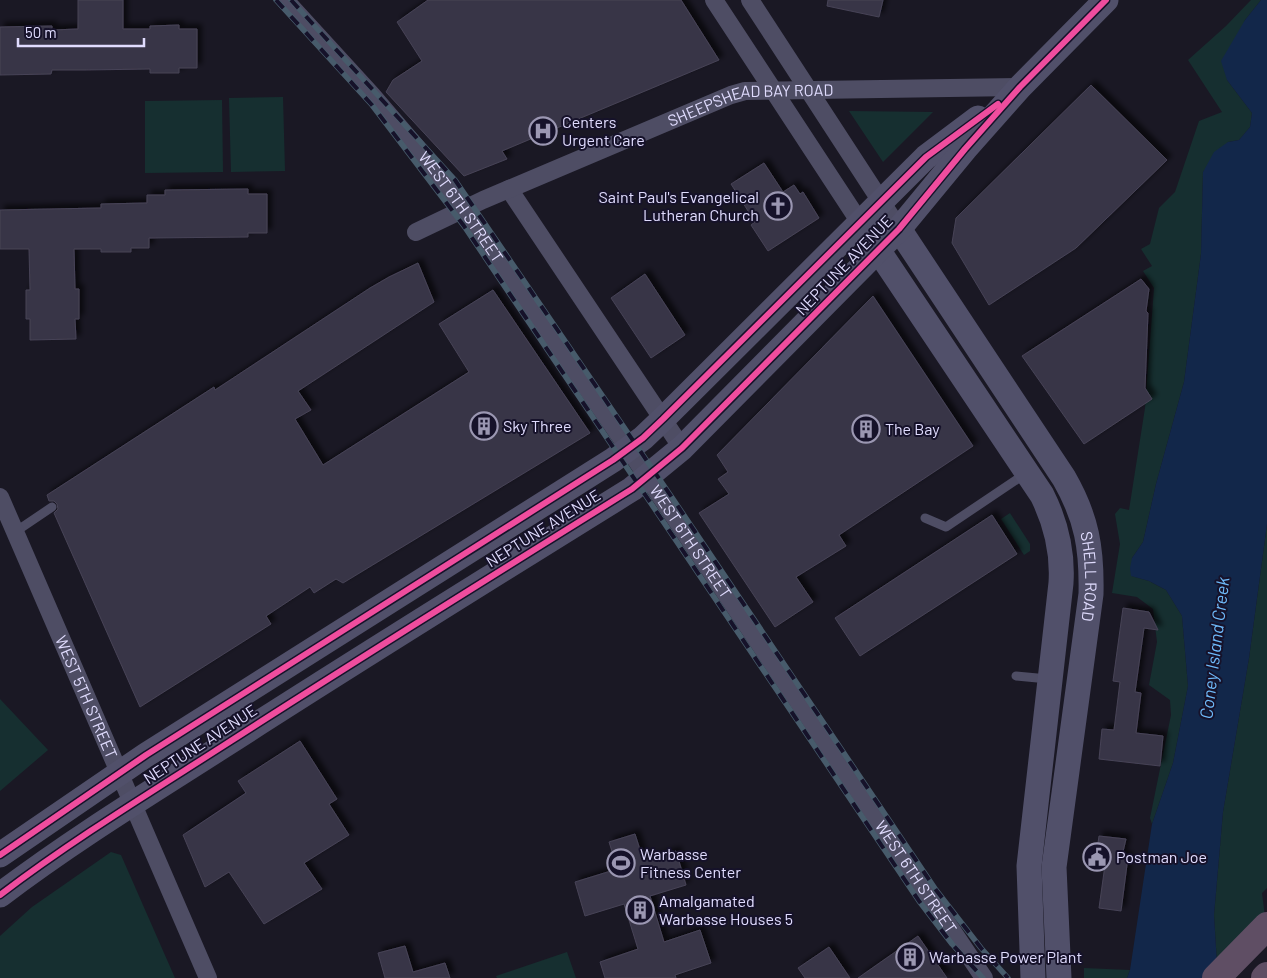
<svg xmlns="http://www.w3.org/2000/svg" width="1267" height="978" font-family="Barlow,sans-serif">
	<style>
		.green { fill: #162f30 }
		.water { fill: #12274a }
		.building { fill: #393646; stroke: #474357; filter: url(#shadow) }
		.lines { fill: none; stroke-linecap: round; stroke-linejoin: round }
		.lane { stroke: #4e4d64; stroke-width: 9 }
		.street { stroke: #4e4d64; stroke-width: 18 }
		.secondary { stroke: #51506a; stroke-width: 25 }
		.highway { stroke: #5f4e64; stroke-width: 28 }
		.rail-casing { stroke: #475b6b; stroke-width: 5.5 }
		.rail { stroke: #16122a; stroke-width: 4; stroke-dasharray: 11; stroke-linecap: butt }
		.cycleway-casing { stroke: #16122a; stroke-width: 9 }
		.cycleway { stroke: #ef4d9e; stroke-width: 6 }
		.labels { text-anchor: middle; stroke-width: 4; stroke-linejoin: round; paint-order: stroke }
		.street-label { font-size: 16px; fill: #e0dcfe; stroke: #16122a }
		.poi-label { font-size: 16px; fill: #e0dcfe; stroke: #16122a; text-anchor: start }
		.water-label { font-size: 18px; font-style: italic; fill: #6eb9f9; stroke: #16122a }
	</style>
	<defs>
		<filter id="shadow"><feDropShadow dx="4.5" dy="-4.5" stdDeviation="2.5" flood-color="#0009"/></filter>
	</defs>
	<rect width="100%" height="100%" fill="#1a1824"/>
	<g class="green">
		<polygon points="1251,0 1261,0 1245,20 1227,80 1252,113 1250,127 1239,140 1228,142 1203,172 1201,254 1184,382 1156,484 1143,542 1132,558 1132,576 1149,581 1166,590 1182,616 1188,686 1173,763 1152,824 1150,818 1171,715 1170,700 1149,685 1157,642 1153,609 1137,597 1112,593 1120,544 1115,514 1120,508 1129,510 1145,408 1154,288 1143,271 1152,266 1141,249 1150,244 1159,208 1175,192 1199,121 1222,112 1188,60 1226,26"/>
		<polygon points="283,97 285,171 231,172 229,98"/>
		<polygon points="222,100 223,172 145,173 145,101"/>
		<polygon points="849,111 933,112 883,162"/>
		<polygon points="1010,513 1030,544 1030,551 1024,555 1001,519"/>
		<polygon points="1267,524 1267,888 1262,893 1265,917 1217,964 1214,915 1223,812 1249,658"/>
		<polygon points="0,699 48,750 0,791"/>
		<polygon points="111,852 121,855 175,978 0,978 0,936 32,907"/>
		<polygon points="567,952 576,978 497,978 496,976"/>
		<polygon points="1084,968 1130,970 1127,978 1084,978"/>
	</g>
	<polygon class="water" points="1261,0 1267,0 1267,524 1249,658 1223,812 1214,915 1217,964 1205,978 1127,978 1130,970 1152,824 1173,763 1188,686 1182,616 1166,590 1149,581 1131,576 1130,568 1132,558 1143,542 1156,484 1184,382 1201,254 1203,172 1214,152 1228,142 1239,140 1250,127 1252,113 1227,80 1221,61 1245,20"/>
	<g class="building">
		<polygon points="78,0 123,0 123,29 150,29 150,26 179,25 179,29 197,29 197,68 179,68 179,73 150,73 150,69 85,70 52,70 51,74 0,75 0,27 52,26 52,30 78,29"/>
		<polygon points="428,0 681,0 719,60 502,151 507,159 464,176 386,92 393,80 422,61 397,22"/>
		<polygon points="828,0 883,0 879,17 827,6"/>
		<polygon points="1091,85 1167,160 1076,248 989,305 952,243 956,218"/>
		<polygon points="764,163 783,192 794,185 800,194 803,192 819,218 768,251 751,225 755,222 731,184"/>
		<polygon points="248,189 248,194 267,194 267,233 248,233 248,237 149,238 149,248 131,248 131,252 101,252 101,249 74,249 75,289 79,289 79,319 75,319 76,339 30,340 30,319 26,319 26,290 30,290 29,249 0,249 0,210 101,208 101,204 147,203 147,195 165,195 165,190"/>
		<polygon points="418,263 434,302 298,391 311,410 295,419 323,465 469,372 439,324 493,290 590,433 343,583 336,579 314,593 310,587 266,616 271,624 140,707 54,513 58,509 57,504 54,501 49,501 47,495 214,387 215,390 370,288 389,277"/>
		<polygon points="645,274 685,335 651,358 611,298"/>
		<polygon points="1141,279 1149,289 1146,311 1148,313 1145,388 1152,399 1084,444 1022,356"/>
		<polygon points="873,296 973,446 839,535 846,546 796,577 813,602 775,627 699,513 729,494 718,479 728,472 717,455"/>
		<polygon points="992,515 1017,554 860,656 835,618"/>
		<polygon points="1123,608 1149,612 1158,630 1144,628 1135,692 1141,693 1136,733 1163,736 1160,766 1099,759 1102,729 1114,730 1120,682 1113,681"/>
		<polygon points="300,741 337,799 329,804 349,835 304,863 322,889 264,924 229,872 205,887 183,835 246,793 238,781"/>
		<polygon points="635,834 642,856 646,855 647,860 676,851 686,885 650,896 664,942 700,930 711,963 675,975 676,978 605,978 600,962 638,949 624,904 585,916 575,882 614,870 612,866 616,864 609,842"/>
		<polygon points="1099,836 1126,839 1122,856 1128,857 1121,911 1099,908 1105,865 1095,863"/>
		<polygon points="918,936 947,978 858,978"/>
		<polygon points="405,946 413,972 445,963 450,978 385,978 378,953"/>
		<polygon points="829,947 850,978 805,978 798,968"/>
	</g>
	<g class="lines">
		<g class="lane">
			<polyline points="925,518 946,527 1025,474"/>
			<polyline points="15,532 52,507"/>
			<polyline points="1016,676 1048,679"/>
		</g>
		<g class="street">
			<path id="s1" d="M285 0 372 95 431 164 464 209 628 448 984 978"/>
			<polyline points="714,0 878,250"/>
			<polyline points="750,0 899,229"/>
			<polyline points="509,189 682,448"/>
			<path id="s2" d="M416 232 483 200 731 95 745 91 1020 87"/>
			<path id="s3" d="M0 497 208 978"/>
		</g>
		<g class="secondary">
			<path id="s4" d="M899 229 1064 478C1087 518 1092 549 1091 594L1054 867 1059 978"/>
			<path d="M878 250 1042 495C1056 523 1063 551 1061 583L1029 866 1033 978"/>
			<polyline points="0,855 146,755 613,460 643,438 663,419 926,157 978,118"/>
			<path d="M0 895C71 841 148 794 223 746 358 659 495 574 632 489L682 448 899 229 965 149 1020 87 1106 0"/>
		</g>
		<g class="highway">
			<polyline points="1216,978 1267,926"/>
			<polyline points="1265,978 1267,976"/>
		</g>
		<g class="rail-casing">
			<g id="rail">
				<polyline points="276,0 372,105 464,226 919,901 952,944 983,978"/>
				<polyline points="291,0 455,180 673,499 936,890 981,948 1008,978"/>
			</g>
		</g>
		<use href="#rail" class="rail"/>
		<g class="cycleway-casing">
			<g id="cycleway">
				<polyline points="0,855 146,755 613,460 643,438 663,419 926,157 998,104"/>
				<path d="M0 895C71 841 148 794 223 746 358 659 495 574 632 489L682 448 899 229 965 149 1020 87 1106 0"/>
			</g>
		</g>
		<use href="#cycleway" class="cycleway"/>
	</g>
	<defs>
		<g id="hospital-ring" transform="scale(1.4375)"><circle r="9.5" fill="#16122a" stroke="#9b97b2" stroke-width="1.5"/><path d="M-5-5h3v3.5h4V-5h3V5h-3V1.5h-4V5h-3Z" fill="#9b97b2"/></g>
		<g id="church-ring" transform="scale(1.4375)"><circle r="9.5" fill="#16122a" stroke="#9b97b2" stroke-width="1.5"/><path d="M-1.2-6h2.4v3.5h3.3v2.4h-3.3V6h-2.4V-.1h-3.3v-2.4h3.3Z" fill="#9b97b2"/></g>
		<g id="building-ring" transform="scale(1.4375)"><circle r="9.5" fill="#16122a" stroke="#9b97b2" stroke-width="1.5"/><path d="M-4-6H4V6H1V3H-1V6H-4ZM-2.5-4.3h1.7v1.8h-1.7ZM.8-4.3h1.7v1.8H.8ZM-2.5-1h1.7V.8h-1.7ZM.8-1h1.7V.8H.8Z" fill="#9b97b2"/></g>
		<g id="civic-ring" transform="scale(1.4375)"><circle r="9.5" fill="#16122a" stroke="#9b97b2" stroke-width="1.5"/><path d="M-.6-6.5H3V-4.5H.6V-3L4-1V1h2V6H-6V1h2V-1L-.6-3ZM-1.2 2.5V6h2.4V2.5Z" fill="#9b97b2"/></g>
		<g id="stadium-ring" transform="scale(1.4375)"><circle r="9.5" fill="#16122a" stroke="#9b97b2" stroke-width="1.5"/><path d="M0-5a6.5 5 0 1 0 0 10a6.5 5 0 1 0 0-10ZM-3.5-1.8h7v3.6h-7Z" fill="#9b97b2"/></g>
	</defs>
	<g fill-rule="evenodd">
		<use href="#hospital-ring" x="543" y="131"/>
		<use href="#church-ring" x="778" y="206"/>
		<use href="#building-ring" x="484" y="426"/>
		<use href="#building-ring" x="866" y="429"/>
		<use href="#civic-ring" x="1097" y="857"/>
		<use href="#stadium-ring" x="621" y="863"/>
		<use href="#building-ring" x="640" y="910"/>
		<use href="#building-ring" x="910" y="957"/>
	</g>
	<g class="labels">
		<g class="street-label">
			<text dy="6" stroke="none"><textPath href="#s2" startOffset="361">SHEEPSHEAD BAY ROAD</textPath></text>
			<text dy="6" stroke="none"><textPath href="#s1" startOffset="272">WEST 6TH STREET</textPath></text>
			<text transform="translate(844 265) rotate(-46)" y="6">NEPTUNE AVENUE</text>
			<text transform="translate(543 528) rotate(-32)" y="6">NEPTUNE AVENUE</text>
			<text dy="6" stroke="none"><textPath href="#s1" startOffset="678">WEST 6TH STREET</textPath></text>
			<text dy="6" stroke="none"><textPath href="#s4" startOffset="402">SHELL ROAD</textPath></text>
			<text dy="6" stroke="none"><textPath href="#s3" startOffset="218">WEST 5TH STREET</textPath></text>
			<text transform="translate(200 744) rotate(-33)" y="6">NEPTUNE AVENUE</text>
			<text dy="6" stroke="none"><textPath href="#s1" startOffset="1082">WEST 6TH STREET</textPath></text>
		</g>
		<g class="poi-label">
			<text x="562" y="128">Centers<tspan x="562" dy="18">Urgent Care</tspan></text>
			<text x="759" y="203" text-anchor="end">Saint Paul's Evangelical<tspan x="759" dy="18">Lutheran Church</tspan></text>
			<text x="503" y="432">Sky Three</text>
			<text x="885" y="435">The Bay</text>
			<text x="640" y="860">Warbasse<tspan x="640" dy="18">Fitness Center</tspan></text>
			<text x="1116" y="863">Postman Joe</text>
			<text x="659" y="907">Amalgamated<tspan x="659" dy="18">Warbasse Houses 5</tspan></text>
			<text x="929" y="963">Warbasse Power Plant</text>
		</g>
		<g class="water-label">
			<text transform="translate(1215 648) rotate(-83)" y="6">Coney Island Creek</text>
		</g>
	</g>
	<path d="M18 38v8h126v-8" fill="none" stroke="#e0dcfe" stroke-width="2.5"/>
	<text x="25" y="38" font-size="15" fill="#e0dcfe" stroke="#16122a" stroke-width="4" paint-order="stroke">50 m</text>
</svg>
